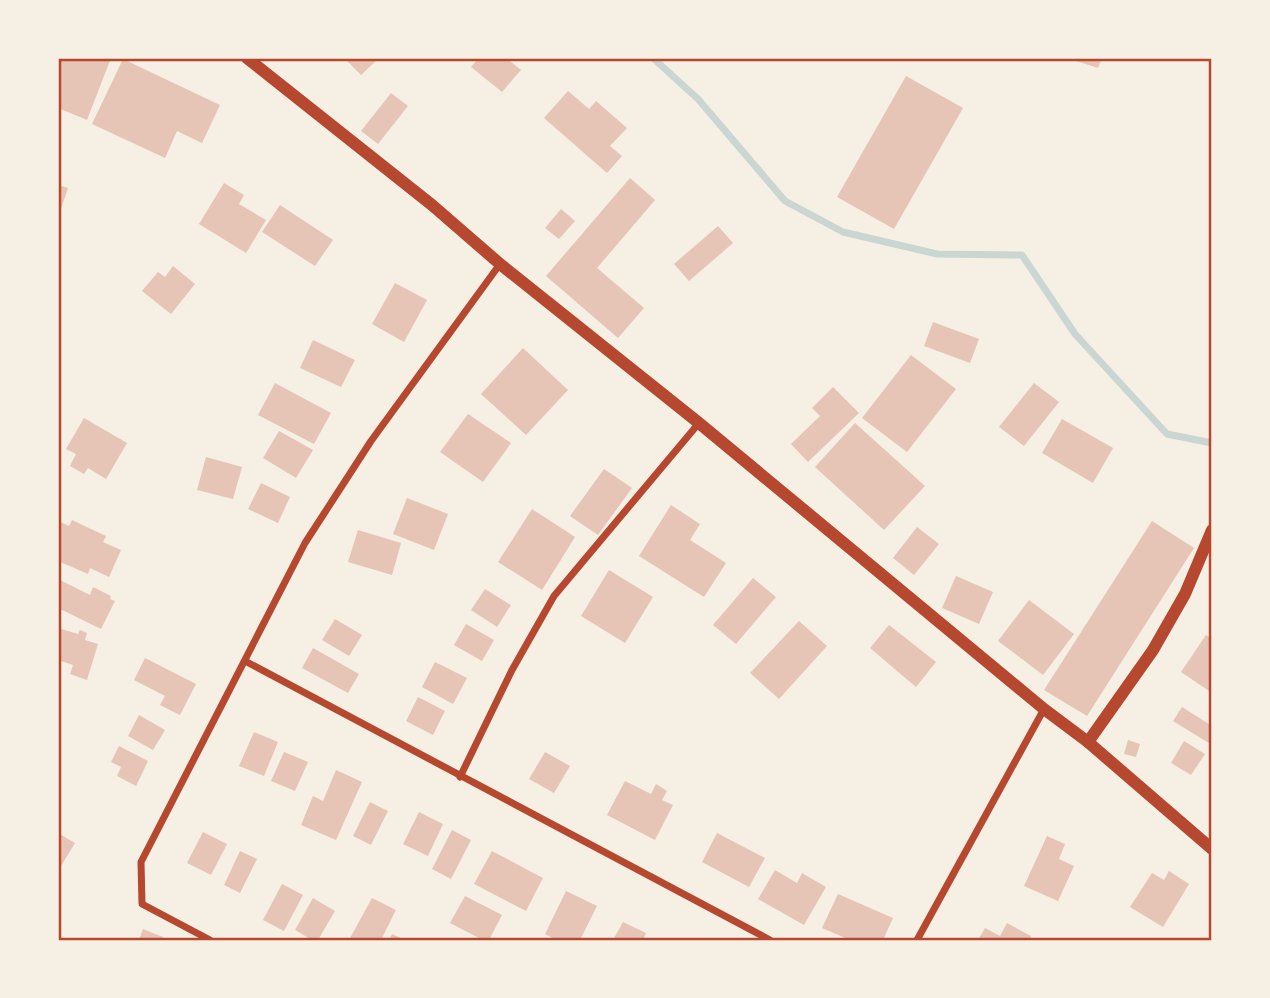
<svg xmlns="http://www.w3.org/2000/svg" width="1270" height="998" font-family="Overpass,sans-serif">
	<style>
		.lines { fill: none; stroke-linecap: round; stroke-linejoin: round }
		.stream { stroke: #c9d6d2; stroke-width: 7 }
		.building { fill: #e6c5b7 }
		.minor { stroke: #b5482f; stroke-width: 7 }
		.tertiary { stroke: #b5482f; stroke-width: 12 }
		.neatline { fill: none; stroke: #b5482f; stroke-width: 2.5 }
	</style>
	<rect width="100%" height="100%" fill="#f6efe4"/>
	<g class="lines">
		<polyline class="stream" points="653,58 698,99 785,201 843,232 937,254 1022,255 1075,334 1167,434 1212,443"/>
	</g>
	<g class="building">
		<polygon points="58,58 111,58 87,120 58,108 60,89 58,88"/>
		<polygon points="344,58 379,58 361,75"/>
		<polygon points="479,58 506,58 521,70 502,92 471,67"/>
		<polygon points="1067,58 1102,58 1098,68"/>
		<polygon points="123,59 220,105 202,143 177,131 165,158 92,124"/>
		<polygon points="906,76 963,108 894,229 837,197"/>
		<polygon points="568,91 589,109 596,101 627,128 610,146 622,156 607,173 544,118"/>
		<polygon points="391,93 408,106 378,144 361,131"/>
		<polygon points="630,178 655,200 597,268 644,308 618,338 546,276"/>
		<polygon points="224,183 244,195 239,204 266,220 246,253 199,224"/>
		<polygon points="58,185 68,188 58,218"/>
		<polygon points="280,205 333,240 315,266 262,232"/>
		<polygon points="561,209 575,221 559,239 545,228"/>
		<polygon points="718,226 733,243 689,281 674,264"/>
		<polygon points="173,266 195,284 171,314 142,291 158,272 165,277"/>
		<polygon points="395,283 427,300 404,342 372,324"/>
		<polygon points="933,322 979,339 970,363 924,346"/>
		<polygon points="313,340 355,360 341,387 300,368"/>
		<polygon points="523,348 568,390 526,435 481,394"/>
		<polygon points="911,355 956,389 907,452 862,418"/>
		<polygon points="275,383 331,413 314,444 258,415"/>
		<polygon points="1034,383 1059,402 1024,446 999,427"/>
		<polygon points="833,387 859,413 808,462 791,444 820,416 812,408"/>
		<polygon points="468,414 511,443 483,482 440,452"/>
		<polygon points="84,418 127,443 106,479 88,468 84,474 70,466 76,454 66,449"/>
		<polygon points="1062,419 1113,448 1093,483 1042,453"/>
		<polygon points="855,423 925,486 884,530 815,467"/>
		<polygon points="279,431 313,450 296,478 263,458"/>
		<polygon points="206,457 242,467 233,499 197,490"/>
		<polygon points="604,469 632,488 598,535 570,516"/>
		<polygon points="261,483 290,497 278,523 248,509"/>
		<polygon points="407,498 448,514 434,550 393,534"/>
		<polygon points="671,505 700,524 690,540 726,563 704,597 639,556"/>
		<polygon points="532,509 575,537 542,590 498,562"/>
		<polygon points="72,520 106,536 103,542 121,550 109,577 90,568 88,574 58,561 58,521 69,526"/>
		<polygon points="1152,521 1194,548 1087,716 1044,690"/>
		<polygon points="917,527 939,544 914,575 893,558"/>
		<polygon points="358,530 401,543 392,575 348,562"/>
		<polygon points="609,570 653,597 625,643 581,616"/>
		<polygon points="956,576 993,592 979,624 942,608"/>
		<polygon points="753,578 776,597 736,644 713,625"/>
		<polygon points="58,579 90,595 93,587 111,596 110,599 115,601 101,629 58,608"/>
		<polygon points="485,589 511,605 497,627 471,610"/>
		<polygon points="1029,600 1074,634 1043,675 998,641"/>
		<polygon points="335,619 362,635 349,656 322,640"/>
		<polygon points="799,621 827,646 779,699 750,673"/>
		<polygon points="466,624 494,640 482,661 454,645"/>
		<polygon points="889,625 936,662 916,687 870,648"/>
		<polygon points="58,628 78,634 80,630 87,633 85,640 98,644 87,680 70,674 73,665 58,660"/>
		<polygon points="1206,635 1212,639 1212,693 1181,672"/>
		<polygon points="313,648 359,674 348,693 302,668"/>
		<polygon points="145,658 196,684 180,715 160,705 165,696 134,680"/>
		<polygon points="435,662 467,678 453,704 422,687"/>
		<polygon points="418,697 445,711 433,735 406,721"/>
		<polygon points="1182,707 1212,726 1212,745 1173,721"/>
		<polygon points="139,715 165,730 153,750 128,736"/>
		<polygon points="254,732 278,742 264,776 239,766"/>
		<polygon points="1128,740 1140,744 1136,757 1124,754"/>
		<polygon points="1184,741 1205,754 1191,775 1171,763"/>
		<polygon points="119,746 148,761 136,786 117,776 121,767 111,762"/>
		<polygon points="284,752 308,762 295,791 271,781"/>
		<polygon points="545,752 570,766 554,793 529,779"/>
		<polygon points="336,770 362,782 336,840 301,825 313,796 323,801"/>
		<polygon points="625,781 651,794 656,784 667,791 662,800 673,805 655,840 607,815"/>
		<polygon points="370,802 388,811 371,845 353,836"/>
		<polygon points="419,812 443,824 428,856 403,844"/>
		<polygon points="452,830 471,840 451,879 432,869"/>
		<polygon points="203,832 227,844 211,875 187,863"/>
		<polygon points="58,833 75,843 61,866 58,865"/>
		<polygon points="717,833 765,858 749,887 702,862"/>
		<polygon points="1047,836 1065,844 1059,859 1074,866 1058,901 1024,886"/>
		<polygon points="240,851 257,859 240,893 224,885"/>
		<polygon points="492,851 543,878 526,911 474,884"/>
		<polygon points="775,870 797,883 802,873 826,887 804,925 758,899"/>
		<polygon points="1169,871 1189,884 1163,927 1130,907 1152,873 1164,880"/>
		<polygon points="282,884 303,895 284,931 263,920"/>
		<polygon points="566,891 597,906 580,940 556,940 545,934"/>
		<polygon points="838,894 893,918 883,940 850,940 822,928"/>
		<polygon points="465,896 502,915 489,940 483,940 450,923"/>
		<polygon points="313,898 335,911 318,940 312,940 295,930"/>
		<polygon points="372,898 396,910 381,940 349,940"/>
		<polygon points="623,922 646,933 643,940 613,940"/>
		<polygon points="1007,923 1031,936 1029,940 978,940 985,928 1000,936"/>
		<polygon points="143,929 163,937 162,940 139,940"/>
		<polygon points="392,934 405,940 389,940"/>
	</g>
	<g class="lines">
		<g class="minor">
			<polyline points="245,661 770,940"/>
			<polyline points="460,777 512,670 554,596 699,423"/>
			<polyline points="210,940 142,904 141,862 305,543 371,441 500,264"/>
			<polyline points="917,940 1044,709"/>
		</g>
		<g class="tertiary">
			<polyline points="247,58 432,205 500,264 699,423 1044,709 1088,742 1212,849"/>
			<polyline points="1088,742 1153,650 1185,594 1212,530"/>
		</g>
	</g>
	<rect width="1270" height="998" fill="none" stroke="#f6efe4" stroke-width="119"/>
	<rect x="60" y="60" width="1150" height="879" class="neatline"/>
</svg>
